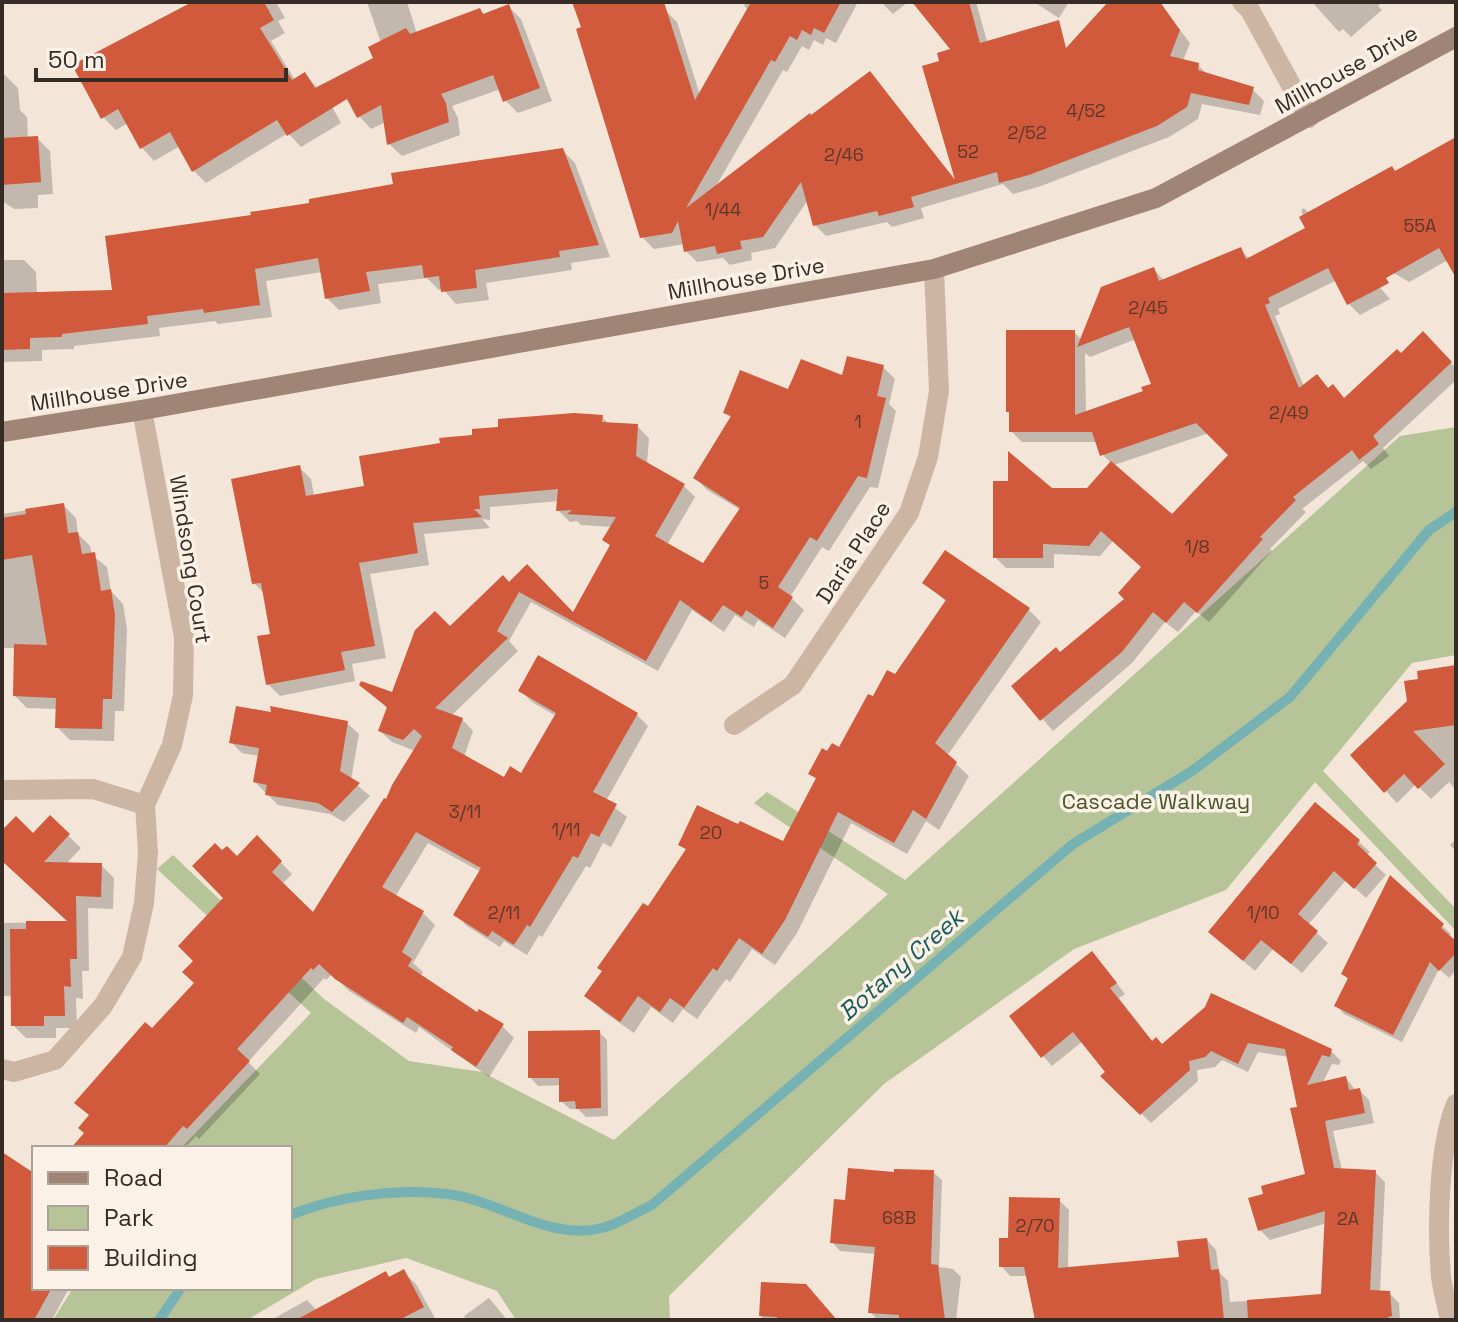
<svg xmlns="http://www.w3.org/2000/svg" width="1458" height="1322" font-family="'Space Grotesk',sans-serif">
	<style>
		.green { fill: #b6c498 }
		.shadow { fill: #0003; fill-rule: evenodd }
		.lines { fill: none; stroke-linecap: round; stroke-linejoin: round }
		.stream { stroke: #76b2b3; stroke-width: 10 }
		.building { fill: #d05a3b }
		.street { stroke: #cdb5a4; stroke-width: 20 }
		.secondary { stroke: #a08476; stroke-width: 20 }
		.labels { text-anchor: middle; stroke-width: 7; stroke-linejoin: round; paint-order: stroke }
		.number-label { font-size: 18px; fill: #5d372b }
		.street-label { font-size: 22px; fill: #372b26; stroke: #fbf1e6 }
		.park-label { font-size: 22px; fill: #485828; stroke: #fbf1e6 }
		.water-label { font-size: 24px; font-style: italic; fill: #195a5c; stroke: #fbf1e6 }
	</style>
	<rect width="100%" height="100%" fill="#f3e6d9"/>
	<polygon class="green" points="1456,427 1456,655 1412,663 1323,771 1456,909 1456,931 1315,782 1226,890 1074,949 884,1084 669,1296 670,1320 516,1320 497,1291 406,1258 316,1279 247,1320 53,1320 73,1288 290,1288 290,1148 181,1148 311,1013 157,869 173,855 324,999 409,1061 482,1072 614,1140 888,894 754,803 767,792 905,880 1400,436"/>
	<g class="shadow">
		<polygon points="195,2 276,2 285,18 278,21 285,33 271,41 295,80 305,74 329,101 341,123 301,147 288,133 206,183 194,171 180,146 154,161 142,148 128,123 116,130 103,117"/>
		<polygon points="367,2 407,2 417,34 480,10 486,16 508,6 521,19 552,101 518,113 505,100 501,89 452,106 458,118 460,135 402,156 389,144 386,122 371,129 359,116 381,43"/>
		<polygon points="574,2 635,2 665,10 677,22 700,95 749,10 744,6 746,2 858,2 836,43 826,38 823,45 814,40 809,50 802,46 787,72 783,70 715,188 870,74 958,183 942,63 953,50 915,2 976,2 1008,116 1110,2 1158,2 1190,43 1183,61 1198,65 1208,75 1252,89 1264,101 1260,115 1202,104 1198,119 1169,137 1041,186 1013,194 1003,184 921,208 924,218 892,227 887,222 826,236 815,225 808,200 775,248 751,253 752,260 730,265 723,258 697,262 686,251 685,244 654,249 642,237"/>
		<polygon points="881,2 908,2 893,14"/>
		<polygon points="1034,2 1069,2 1059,18"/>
		<polygon points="1312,2 1383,2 1378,6 1382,10 1351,37 1343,29 1339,32"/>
		<polygon points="2,75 5,75 18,88 20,110 27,117 28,139 37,138 50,151 53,194 38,195 38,208 14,209 2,201"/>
		<path d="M1456 139V273L1448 260 1409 282 1338 240 1390 299 1360 315 1349 304 1337 280 1278 309 1280 314 1275 316 1304 387 1317 376 1330 390 1345 400 1401 355 1427 339 1456 368V380L1383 448 1389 456 1371 469 1363 461 1302 509 1306 512 1270 549 1272 551 1209 622 1196 611 1178 632 1165 622 1132 663 1053 731 1014 687 1061 655 1127 599 1143 567 1113 541 1100 556 1054 554V568H1006L995 557 1051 490H1088L1111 463 1102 454 1098 442H1022L1011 431 1074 332 1082 340 1153 269 1165 281 1240 250 1250 259 1308 229 1301 210 1304 208 1310 214 1396 173ZM1136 339 1154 385 1146 392 1086 414 1085 353 1090 357ZM1209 433 1231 455 1172 516 1114 465Z"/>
		<polygon points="562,150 575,163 610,257 571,263 572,270 486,283 489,300 456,304 443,289 439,290 427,278 378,284 381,303 339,310 327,298 322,272 266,281 272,317 218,324 215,321 159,328 160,336 74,346 74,349 42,350 42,361 2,362 2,260 24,260 36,272 37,294 114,292 254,217"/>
		<polygon points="883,367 895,379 889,404 896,411 878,488 870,487 829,551 822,547 790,597 804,610 785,638 758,620 754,627 735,615 724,632 692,610 658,671 531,602 509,641 518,651 451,716 462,719 473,731 464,757 505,780 521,775 556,716 532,702 520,690 637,715 648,726 606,801 627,817 611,847 603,843 590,868 586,866 542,937 539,935 527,955 504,941 500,947 467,926 456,915 481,872 428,843 395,897 423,913 435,925 413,963 423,972 420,977 477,1014 502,1026 514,1038 489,1077 419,1027 416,1033 349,991 332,974 326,980 324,978 248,1062 260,1074 199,1139 196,1136 185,1148 83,1148 152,1031 196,983 195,961 226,898 237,859 257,838 292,874 282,884 313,915 387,802 415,751 392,742 380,731 388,709 361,685 393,695 450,629 509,584 574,615 611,547 605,540 612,527 581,525 577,521 570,522 558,510 559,501 490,507 490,520 482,519 490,528 424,534 429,565 370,574 386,658 352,664 355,681 280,696 268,684 273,635 265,594 254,583 299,467 311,479 314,496 367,488 602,417 609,424 637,426 649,438 647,464 684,486 695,497 667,545 704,566 741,510 707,490 696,478 732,419 725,412 789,392"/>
		<polygon points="63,505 76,518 78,534 90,546 92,555 107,567 111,591 123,604 127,629 124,711 115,711 114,741 70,740 57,727 57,709 27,708 15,696 16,648 2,648 2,514"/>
		<polygon points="924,583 1028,609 1041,622 947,756 969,776 939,830 926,821 907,854 851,823 797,933 775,965 752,949 730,982 726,979 697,1019 683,1009 673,1023 651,1007 634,1033 604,1012 591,999 687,851 680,844 783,844 817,780 811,773 828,754 840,750 874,699 896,677 947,602"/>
		<polygon points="1456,667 1456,790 1449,782 1431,799 1416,784 1397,803 1352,755"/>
		<polygon points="347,723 359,734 351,780 370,796 344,822 330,814 278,805 255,782 259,756 242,753 231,742"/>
		<polygon points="1315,805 1359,842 1370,852 1366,856 1386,875 1366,898 1346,880 1308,925 1328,943 1302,973 1273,949 1255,971 1210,932"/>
		<polygon points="50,818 81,848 66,864 101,865 114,878 113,909 88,908 89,971 82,971 83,999 76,998 77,1028 56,1028 56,1038 26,1038 13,1025 13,996 2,996 2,923 70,922 2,859 2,833 33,835"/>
		<polygon points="1456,839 1456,851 1450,845"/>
		<polygon points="1391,878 1451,934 1448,937 1456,944 1456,970 1449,978 1439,969 1402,1042 1344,1014 1336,1005 1349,980 1343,974"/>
		<polygon points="1101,963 1125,994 1119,998 1153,1042 1162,1046 1206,1008 1331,1051 1341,1061 1339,1065 1332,1064 1322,1084 1346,1078 1356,1091 1359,1090 1369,1100 1374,1123 1333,1131 1342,1170 1375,1172 1385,1182 1380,1292 1389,1293 1399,1303 1400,1320 1037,1320 1028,1276 1010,1276 1001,1266 1010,1240 1059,1200 1069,1210 1068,1269 1181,1259 1207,1240 1216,1250 1219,1272 1228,1281 1230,1302 1323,1296 1327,1223 1270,1240 1260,1230 1307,1176 1299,1108 1289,1057 1258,1052 1248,1072 1222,1060 1215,1067 1197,1070 1198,1081 1151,1123 1103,1076 1107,1073 1083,1041 1052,1066 1043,1056"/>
		<polygon points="599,1032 607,1040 608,1116 586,1117 578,1109 570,1109 561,1101 561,1085 538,1086 530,1077"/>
		<polygon points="2,1153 34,1175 34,1288 69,1288 52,1320 2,1320"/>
		<polygon points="933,1172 942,1180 939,1267 953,1269 961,1277 956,1320 878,1320 870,1312 876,1254 840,1251 832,1242 847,1202 896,1174"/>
		<polygon points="403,1272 416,1284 436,1320 271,1320 307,1300 317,1311 386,1274 391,1278"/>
		<polygon points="763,1284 836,1320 761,1320"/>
		<polygon points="489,1298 507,1320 467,1320 464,1316"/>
	</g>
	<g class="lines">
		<g class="stream">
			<path d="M290 1215C338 1196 395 1188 447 1194 498 1199 548 1242 602 1228 619 1224 636 1212 652 1205L1073 844 1192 771 1290 697 1429 530 1456 512"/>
			<polyline points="159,1320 181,1288"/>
		</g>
	</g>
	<g class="building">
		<polygon points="192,2 264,2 274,20 260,28 292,80 305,72 315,88 373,58 368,47 406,28 410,34 480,8 483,14 509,4 540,88 503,102 493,75 441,94 446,103 449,122 387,145 381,105 357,118 347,99 287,136 277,120 192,172 170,132 140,149 118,109 101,119 72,65"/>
		<polygon points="572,2 664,2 695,100 751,2 841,2 824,33 814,28 811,35 802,30 797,40 790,36 775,62 771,60 686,208 810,113 811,115 870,71 955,180 922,66 939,61 937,53 950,49 912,2 969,2 980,43 1059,20 1066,48 1108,2 1160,2 1180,30 1170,56 1199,63 1198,70 1254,87 1249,105 1191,93 1187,107 1157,126 1029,175 999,183 997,172 911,197 914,207 879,216 877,211 813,226 801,182 763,237 740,241 742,249 717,254 715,246 684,252 678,221 672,233 640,238 576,29 581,27"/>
		<polygon points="38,136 41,182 2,185 2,138"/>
		<polygon points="1456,137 1456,278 1439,248 1386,278 1389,283 1347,305 1328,268 1268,298 1270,303 1265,305 1299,388 1317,374 1328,388 1333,384 1344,398 1397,349 1401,353 1423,331 1452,362 1373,436 1379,444 1359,460 1352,450 1293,497 1296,500 1260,537 1263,539 1197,613 1184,602 1166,623 1153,612 1122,652 1040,721 1011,686 1056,647 1060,652 1124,599 1118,593 1141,567 1101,531 1089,546 1043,544 1043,558 993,558 993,481 1008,481 1008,451 1052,488 1087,488 1111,461 1172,514 1228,455 1196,423 1100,456 1092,432 1009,432 1009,412 1006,412 1006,330 1075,330 1075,415 1143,391 1141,387 1151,384 1129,327 1077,347 1101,287 1154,267 1159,281 1241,247 1246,259 1305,228 1299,217 1392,166 1395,171"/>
		<polygon points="563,148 599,245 559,251 560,257 475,270 477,288 441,292 439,276 424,278 422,265 366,272 370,291 325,299 318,258 255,269 260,305 204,313 203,309 147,316 148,324 62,334 62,337 30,338 30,349 2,350 2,293 112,290 105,236 251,215 250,212 309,203 309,199 393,184 391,173"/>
		<polygon points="847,356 884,365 877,396 886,398 867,478 858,476 817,541 810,537 778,587 793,597 773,628 746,610 742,617 723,605 711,622 680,600 646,661 519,592 497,631 508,638 435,708 463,718 452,748 504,777 510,766 521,773 556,713 518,691 538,655 638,713 593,792 617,804 599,837 591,833 578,858 573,856 530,927 527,925 514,945 492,931 488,937 453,915 481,868 416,832 382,887 424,911 402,952 412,959 408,966 477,1012 479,1009 504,1024 476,1067 451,1050 453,1047 407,1017 403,1023 335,979 319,964 313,970 311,968 237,1049 250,1061 187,1129 183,1126 164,1148 71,1148 84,1133 78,1128 89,1115 74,1103 145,1022 152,1028 194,983 182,972 193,961 178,946 223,898 192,866 215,843 222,850 227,846 237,856 257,835 282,861 272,872 313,912 384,798 386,799 392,785 422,736 414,729 403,740 378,731 387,707 359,685 361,681 392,692 415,630 435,611 450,626 503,575 509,582 527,564 573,612 610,545 602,540 616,517 567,514 572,510 556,511 558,489 479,496 480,509 474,509 482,517 413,523 418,553 359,563 375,646 341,652 345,670 266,685 257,636 270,634 261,583 252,584 231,479 300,465 306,496 364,486 359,456 440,443 439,438 472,435 472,429 498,427 498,419 574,413 603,415 602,422 638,424 636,456 685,484 655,536 703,563 740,508 693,478 731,416 723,413 740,370 788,389 801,359 842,375"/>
		<polygon points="64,503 68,533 78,532 82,554 95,552 101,591 111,589 115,615 112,699 103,699 102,729 55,728 56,698 13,696 14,644 47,645 32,555 2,560 2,518 26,514 25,509"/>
		<polygon points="945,550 1030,608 935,743 957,762 926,819 913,810 894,843 838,812 785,920 762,954 739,938 717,971 713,968 684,1008 670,998 660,1012 638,996 620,1022 584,996 602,971 597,968 643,903 648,906 686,849 678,845 697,805 738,824 740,821 783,841 816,778 808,774 822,748 827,751 832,743 839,747 868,694 873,696 887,670 895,674 946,600 922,583"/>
		<polygon points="1456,665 1456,725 1413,731 1445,764 1418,789 1404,774 1384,793 1350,755 1407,701 1404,681 1418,679 1417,671"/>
		<polygon points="236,706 271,712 270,706 348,721 340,771 360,783 332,812 318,803 265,795 267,785 253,782 259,748 229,743"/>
		<polygon points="1315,802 1360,840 1357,844 1377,863 1354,889 1334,871 1298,914 1318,931 1291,964 1261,940 1243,961 1208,932"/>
		<polygon points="50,815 70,834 44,862 102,863 101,897 76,896 77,959 70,959 71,987 64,986 65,1016 44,1016 44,1026 11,1026 10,929 26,929 26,921 67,921 2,861 2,830 16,816 33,833"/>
		<polygon points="1390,875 1444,924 1441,928 1456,941 1456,953 1439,971 1430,962 1393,1035 1334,1006 1348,978 1341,974"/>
		<polygon points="1092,951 1117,983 1110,988 1152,1041 1156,1037 1162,1044 1205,1007 1211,993 1332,1049 1330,1057 1322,1055 1307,1085 1346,1076 1349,1090 1360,1088 1365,1113 1325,1121 1334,1168 1376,1170 1370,1290 1390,1291 1392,1316 1388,1317 1388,1320 1248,1320 1247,1300 1321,1294 1325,1211 1258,1231 1248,1198 1263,1194 1261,1186 1305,1174 1290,1108 1297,1107 1285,1049 1248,1043 1238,1064 1211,1051 1205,1057 1189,1061 1190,1070 1140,1115 1100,1076 1105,1072 1073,1032 1041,1058 1009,1016"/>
		<polygon points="600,1030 601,1108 576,1109 575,1101 559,1102 559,1078 528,1078 528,1031"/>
		<polygon points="2,1152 34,1173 34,1288 50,1291 34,1320 2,1320"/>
		<polygon points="848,1168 894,1172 894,1169 934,1170 931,1264 938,1265 945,1320 899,1320 899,1315 868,1313 875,1247 830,1243 834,1199 845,1200"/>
		<polygon points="1009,1197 1060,1198 1058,1268 1179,1257 1177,1241 1207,1238 1211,1270 1219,1269 1224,1320 1035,1320 1024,1267 999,1267 999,1238 1008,1238"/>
		<polygon points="404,1269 424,1307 399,1320 296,1320 386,1271 389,1277"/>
		<polygon points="761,1282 806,1284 837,1320 777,1320 777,1317 759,1316"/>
	</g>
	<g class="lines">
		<g class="street">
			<polyline points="1242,2 1250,10 1309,118"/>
			<polyline points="734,725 793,685 909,513 928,457 939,391 934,269"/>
			<polyline points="2,790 93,789 145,805"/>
			<polyline points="2,1069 14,1072 55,1060 103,1006 132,957 144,903 148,853 145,805 172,745 183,695 184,637 142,410"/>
			<path d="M1450 1320C1447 1306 1443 1291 1441 1277 1437 1230 1438 1147 1456 1104"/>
		</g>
		<polyline class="secondary" points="2,432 142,410 934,269 1156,198 1456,37"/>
	</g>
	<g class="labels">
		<g class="number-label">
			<text x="1086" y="117">4/52</text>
			<text x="1027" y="139">2/52</text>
			<text x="968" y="158">52</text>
			<text x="844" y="161">2/46</text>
			<text x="723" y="216">1/44</text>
			<text x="1420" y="232">55A</text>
			<text x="1148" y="314">2/45</text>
			<text x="1289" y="419">2/49</text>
			<text x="858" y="428">1</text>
			<text x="1197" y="553">1/8</text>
			<text x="764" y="589">5</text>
			<text x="465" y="818">3/11</text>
			<text x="566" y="836">1/11</text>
			<text x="711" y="839">20</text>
			<text x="504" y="919">2/11</text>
			<text x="1263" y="919">1/10</text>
			<text x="899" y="1224">68B</text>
			<text x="1348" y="1225">2A</text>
			<text x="1035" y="1232">2/70</text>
		</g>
		<g class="street-label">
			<text transform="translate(1346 69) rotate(-29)" y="8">Millhouse Drive</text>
			<text transform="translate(746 278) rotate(-10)" y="8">Millhouse Drive</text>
			<text transform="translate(109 391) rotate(-9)" y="8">Millhouse Drive</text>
			<text transform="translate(853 552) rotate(-57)" y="8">Daria Place</text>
			<text transform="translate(191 559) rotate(81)" y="8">Windsong Court</text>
		</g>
		<g class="park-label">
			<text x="1156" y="809">Cascade Walkway</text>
		</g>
		<g class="water-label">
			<text transform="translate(901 965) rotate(-41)" y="8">Botany Creek</text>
		</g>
	</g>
	<rect width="1458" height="1322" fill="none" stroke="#372b26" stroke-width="8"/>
	<rect x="32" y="1146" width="260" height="144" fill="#fbf1e6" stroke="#ada299" stroke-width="2"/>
	<rect x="48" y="1172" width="40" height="12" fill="#a08476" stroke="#ada299" stroke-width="2"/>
	<text x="104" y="1186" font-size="24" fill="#372b26">Road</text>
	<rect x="48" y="1206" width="40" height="24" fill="#b6c498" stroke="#ada299" stroke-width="2"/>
	<text x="104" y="1226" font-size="24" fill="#372b26">Park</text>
	<rect x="48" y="1246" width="40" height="24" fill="#d05a3b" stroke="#ada299" stroke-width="2"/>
	<text x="104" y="1266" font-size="24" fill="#372b26">Building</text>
	<path d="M36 68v12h250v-12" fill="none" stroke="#372b26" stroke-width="4"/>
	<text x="48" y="68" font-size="24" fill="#372b26" stroke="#fbf1e6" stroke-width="6" paint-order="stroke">50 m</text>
</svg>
